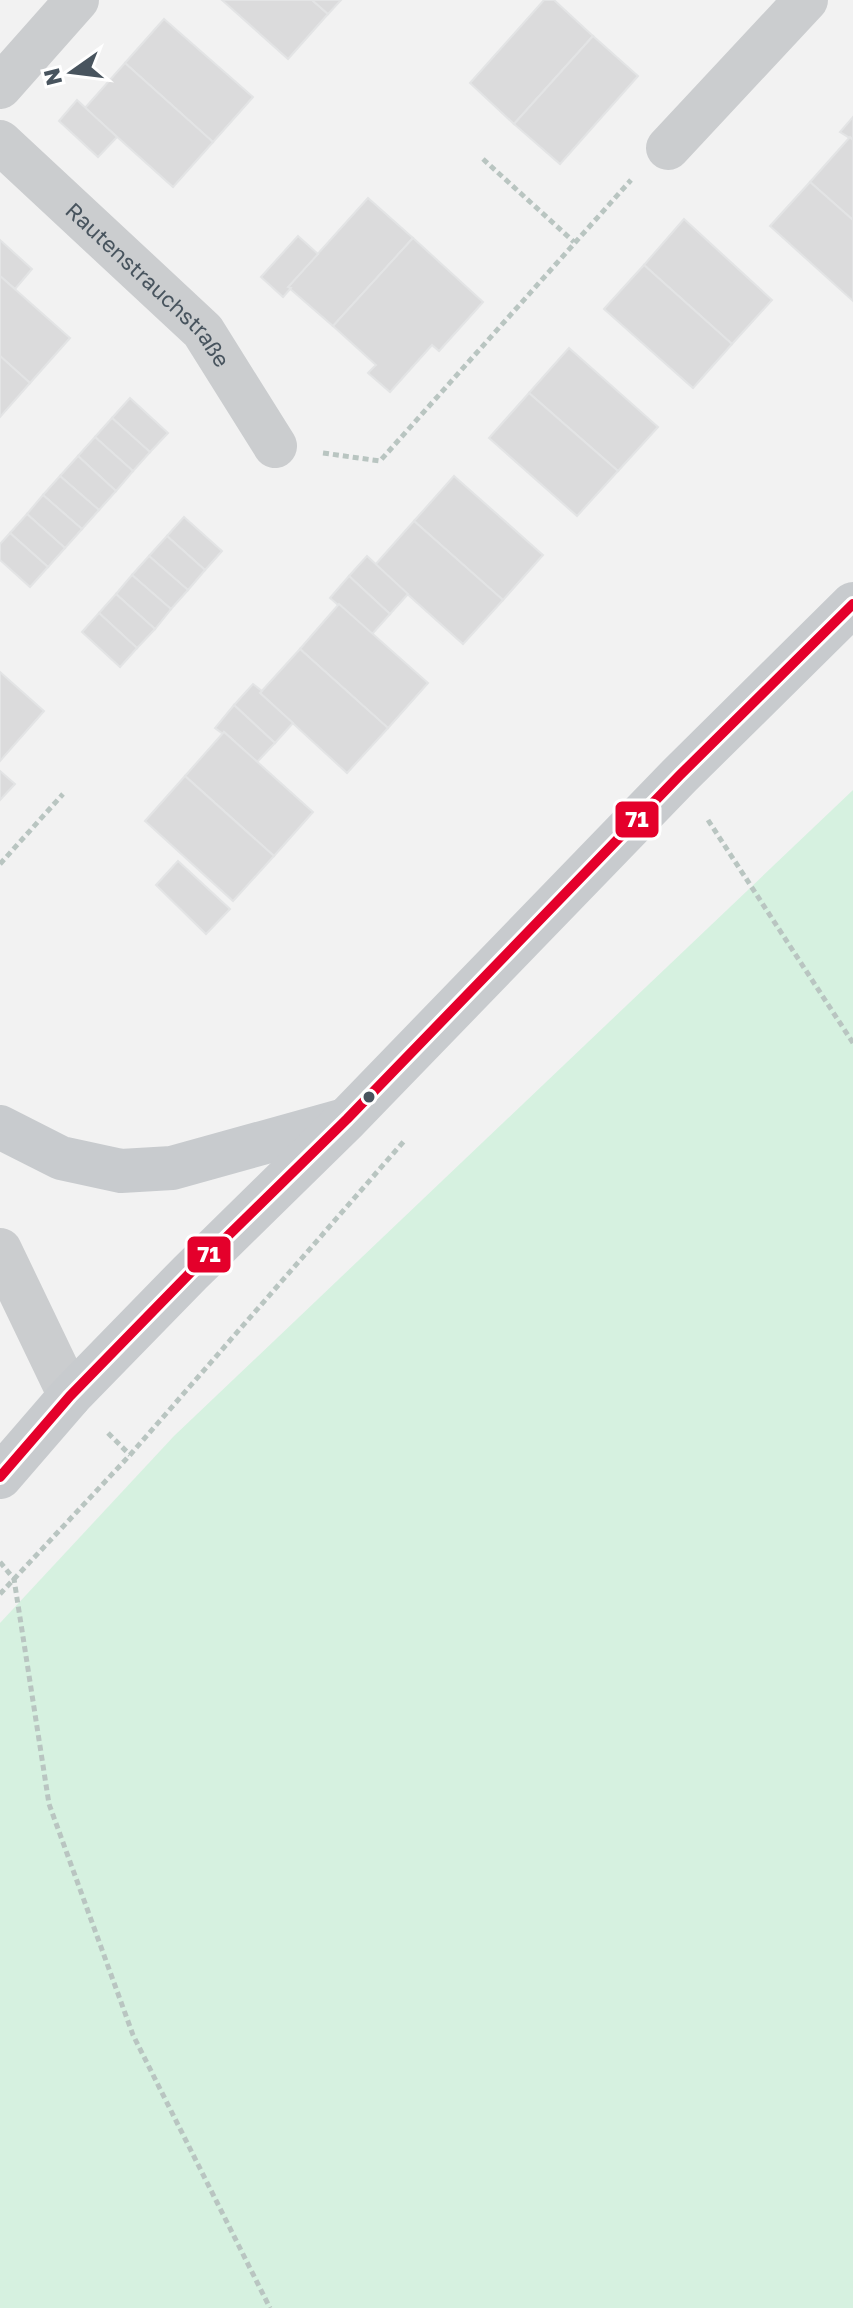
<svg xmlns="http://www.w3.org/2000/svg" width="853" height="2308" font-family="'Golos Text',sans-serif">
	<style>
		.green { fill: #d6f1e0 }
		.building { fill: #dbdbdc; stroke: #e3e4e5; stroke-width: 2 }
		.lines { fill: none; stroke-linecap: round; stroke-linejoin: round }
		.path { stroke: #b9c5c1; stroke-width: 5; stroke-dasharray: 6 4; stroke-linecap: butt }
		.minor { stroke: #cbcdcf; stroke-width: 44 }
		.major { stroke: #c8cbce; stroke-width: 44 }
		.bus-1-casing { stroke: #fff; stroke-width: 16 }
		.bus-1 { stroke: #e4002b; stroke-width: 10 }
		.bus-dot { fill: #48545e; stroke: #fff; stroke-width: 3 }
		.labels { text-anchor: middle; stroke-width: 6; stroke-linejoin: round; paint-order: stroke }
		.street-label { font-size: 22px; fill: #48545e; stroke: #fff }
		.line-badge { stroke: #fff; stroke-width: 3 }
		.badge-label { font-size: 22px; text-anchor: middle; font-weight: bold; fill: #fff }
	</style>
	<rect width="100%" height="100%" fill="#f2f2f2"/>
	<polygon class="green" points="853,790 853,2308 0,2308 0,1623 174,1436"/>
	<g class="building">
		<polygon points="222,0 312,0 328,14 288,59"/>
		<polygon points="312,0 341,0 328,14"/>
		<polygon points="544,0 554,0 593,36 514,124 470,83"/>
		<polygon points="164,19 253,97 213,142 125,63"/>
		<polygon points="593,36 638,76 560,164 514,124"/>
		<polygon points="125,63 213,142 173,187 85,108"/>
		<polygon points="77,100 117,137 98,157 59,121"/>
		<polygon points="853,117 853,140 840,132"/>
		<polygon points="850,137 853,140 853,220 810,182"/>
		<polygon points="810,182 853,220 853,301 770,226"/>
		<polygon points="368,198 413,238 333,326 288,287"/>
		<polygon points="684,219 772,300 732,344 644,265"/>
		<polygon points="298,236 318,254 288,287 291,288 283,297 261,277"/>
		<polygon points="413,238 483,302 439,351 432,345 390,392 368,373 376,365 333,326"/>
		<polygon points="0,240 32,269 15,289 0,276"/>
		<polygon points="644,265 732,344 693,388 604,309"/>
		<polygon points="0,276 70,338 30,383 0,356"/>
		<polygon points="569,348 658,427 618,471 529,393"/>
		<polygon points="0,356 30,383 0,417"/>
		<polygon points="529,393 618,471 577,516 489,438"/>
		<polygon points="130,398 168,433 150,452 112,418"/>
		<polygon points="112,418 150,452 133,471 95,437"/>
		<polygon points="95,437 133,471 116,491 78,456"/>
		<polygon points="78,456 116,491 99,510 60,476"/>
		<polygon points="60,476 99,510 82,529 43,495"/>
		<polygon points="454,476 543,555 503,600 414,521"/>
		<polygon points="43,495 82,529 65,548 27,514"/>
		<polygon points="27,514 65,548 48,567 10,533"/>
		<polygon points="184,517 222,551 205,570 167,536"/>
		<polygon points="414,521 503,600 463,644 375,565"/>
		<polygon points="10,533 48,567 30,587 0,560 0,544"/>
		<polygon points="167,536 205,570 188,590 149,556"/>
		<polygon points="149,556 188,590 171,609 132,575"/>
		<polygon points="367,556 408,594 390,614 349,576"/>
		<polygon points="132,575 171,609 155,629 116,594"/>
		<polygon points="349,576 390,614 372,634 330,598"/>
		<polygon points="116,594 155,629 137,648 99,613"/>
		<polygon points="339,604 428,683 388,728 300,649"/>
		<polygon points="99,613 137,648 120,667 82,632"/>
		<polygon points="300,649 388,728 347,773 260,693"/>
		<polygon points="0,672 44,711 0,761"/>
		<polygon points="253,684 262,691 260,693 293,723 275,743 234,705"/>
		<polygon points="234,705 275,743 257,762 224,732 223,734 215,728"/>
		<polygon points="224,732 313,812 274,856 185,776"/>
		<polygon points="0,771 15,784 0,800"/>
		<polygon points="185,776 274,856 233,901 145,821"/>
		<polygon points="178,861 230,909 206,934 156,885"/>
	</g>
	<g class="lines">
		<g class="path">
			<polyline points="483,159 574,242"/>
			<polyline points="323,453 380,461 631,180"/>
			<polyline points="708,820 853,1043"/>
			<polyline points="0,864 63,794"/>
			<polyline points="108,1433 130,1455"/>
			<polyline points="0,1562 14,1579 49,1804 133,2035 270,2308"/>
			<polyline points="0,1594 130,1455 405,1140"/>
		</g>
		<g class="minor">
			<polyline points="0,87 77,0"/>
			<path id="s1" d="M0 142 203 331 275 446"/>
			<polyline points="668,148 806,0"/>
			<polyline points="0,1250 70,1396"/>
		</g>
		<g class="major">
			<polyline points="0,1127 61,1158 121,1171 172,1168 345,1120"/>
			<polyline points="0,1477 70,1396 190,1273 347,1119 680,775 853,604"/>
		</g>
		<g class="bus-1-casing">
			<polyline id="bus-1" points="0,1477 70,1396 190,1273 347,1119 680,775 853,604"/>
		</g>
		<use href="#bus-1" class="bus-1"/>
	</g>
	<circle class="bus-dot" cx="369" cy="1097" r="7"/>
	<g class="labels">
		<g class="street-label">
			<text dy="8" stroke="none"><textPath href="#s1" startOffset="206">Rautenstrauchstraße</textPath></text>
		</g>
	</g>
	<g class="line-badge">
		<rect x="614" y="800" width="46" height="39" rx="8" fill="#e4002b"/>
		<rect x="186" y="1235" width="46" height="39" rx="8" fill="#e4002b"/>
	</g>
	<g class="badge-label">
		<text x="637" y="827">71</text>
		<text x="209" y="1262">71</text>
	</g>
	<g transform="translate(72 72) rotate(256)" stroke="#ffffff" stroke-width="6" paint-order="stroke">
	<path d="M0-6L14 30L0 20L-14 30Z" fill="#48545e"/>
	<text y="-12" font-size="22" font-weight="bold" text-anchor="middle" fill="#48545e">N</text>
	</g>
</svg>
